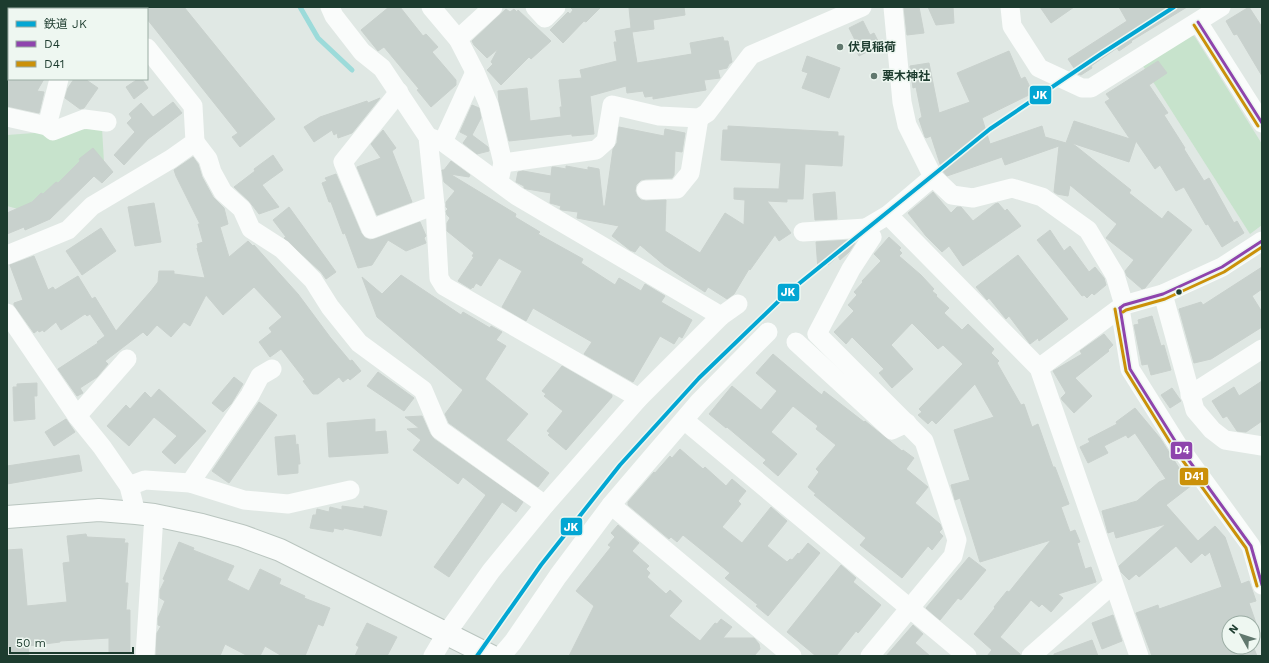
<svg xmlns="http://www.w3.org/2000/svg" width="1269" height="663" font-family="'Work Sans','Noto Sans JP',sans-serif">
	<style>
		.green { fill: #c7e3cc }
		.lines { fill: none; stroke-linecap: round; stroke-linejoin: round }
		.stream { stroke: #9cdbda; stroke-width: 5 }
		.building { fill: #c8d1cd; stroke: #c9d1cd }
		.secondary-casing { stroke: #b9c5bf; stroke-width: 24 }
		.street { stroke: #fafcfb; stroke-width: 19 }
		.secondary { stroke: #fafcfb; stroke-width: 22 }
		.bus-1-casing { stroke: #eef7f1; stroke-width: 6 }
		.bus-2-casing { stroke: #eef7f1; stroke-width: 6 }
		.bus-1 { stroke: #8e44ad; stroke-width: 3 }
		.bus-2 { stroke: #cb9109; stroke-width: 3 }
		.rail-1-casing { stroke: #eef7f1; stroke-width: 7 }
		.rail-1 { stroke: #03a6d3; stroke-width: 4 }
		.poi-dot { fill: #61786e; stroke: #eef7f1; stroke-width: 1.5 }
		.bus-dot { fill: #1d3c2f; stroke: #eef7f1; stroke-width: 1.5 }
		.labels { text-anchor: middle; stroke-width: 3; stroke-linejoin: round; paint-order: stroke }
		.poi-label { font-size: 12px; font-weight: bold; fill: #1d3c2f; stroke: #eef7f1; text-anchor: start }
		.line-badge { stroke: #eef7f1; stroke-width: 1.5 }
		.badge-label { font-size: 11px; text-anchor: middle; font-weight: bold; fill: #fff }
	</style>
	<rect width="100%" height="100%" fill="#e0e8e4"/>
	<g class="green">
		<polygon points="1191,34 1195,37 1262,144 1262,225 1250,234 1143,66"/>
		<polygon points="102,128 104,162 44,216 7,206 7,135"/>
	</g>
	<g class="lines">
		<polyline class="stream" points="300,7 318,38 352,70"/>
	</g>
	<g class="building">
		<polygon points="147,7 184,7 275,119 240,147 232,137 238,133 147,19"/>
		<polygon points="389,7 400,7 423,36 426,34 438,47 432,52 456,80 456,85 431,107 417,90 419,89 384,47 378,51 361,30"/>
		<polygon points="570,7 601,7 586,22 584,21 563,43 550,30 568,12 570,14 573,10"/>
		<polygon points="639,7 684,7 685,15 653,20 654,29 632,32 637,63 692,54 690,43 723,37 724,41 728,41 732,62 729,64 727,68 718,70 720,78 704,80 706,90 653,99 653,96 645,97 643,91 627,93 626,86 590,96 594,134 572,136 572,134 509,141 499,102 498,91 527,88 530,121 561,117 560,107 562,107 559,80 582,78 580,70 617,61 614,42 617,42 615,31 631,28 629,8"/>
		<polygon points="904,7 919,7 924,33 907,35"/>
		<polygon points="928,7 953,7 954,23 936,25"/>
		<polygon points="1040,7 1074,7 1051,23"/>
		<polygon points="1119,7 1187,7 1131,41 1132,42 1119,51 1117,48 1091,66 1092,68 1081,75 1078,74 1068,59 1127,21"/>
		<polygon points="1249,7 1262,27 1262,76 1237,34 1234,35 1226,21"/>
		<polygon points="506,9 510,12 514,9 517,12 518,10 551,41 531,59 529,57 501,85 487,70 493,64 491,62 498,49 487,58 474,45 472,41"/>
		<polygon points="863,21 870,35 874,33 880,45 859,56 853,44 856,42 849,28"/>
		<polygon points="1009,51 1021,79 1025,77 1033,93 982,118 990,144 1042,126 1045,137 1066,143 1074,121 1130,139 1105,102 1110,99 1106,94 1158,61 1167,73 1149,85 1168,113 1164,115 1185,148 1184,149 1204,181 1209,178 1234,223 1237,221 1244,233 1222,247 1208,224 1206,225 1184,187 1176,191 1160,165 1155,169 1136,141 1129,162 1072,143 1131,190 1129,193 1162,219 1168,211 1192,230 1145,288 1142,289 1127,276 1125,271 1134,260 1106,238 1117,224 1070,185 1068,196 1057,194 1054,192 1059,146 1005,165 1002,157 947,176 942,170 931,136 926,138 925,137 919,119 922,117 916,87 913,88 910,66 929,63 939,113 970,102 957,73"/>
		<polygon points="807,56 840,68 829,98 802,88 808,73 802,71"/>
		<polygon points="7,79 44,79 37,91 44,92 39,113 7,106"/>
		<polygon points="74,79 85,79 98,88 84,108 80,109 65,98 68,88"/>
		<polygon points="138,79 142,79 148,88 134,99 126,87"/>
		<polygon points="380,98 352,133 338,138 337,133 334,135 332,130 314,142 304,127 320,117 367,101 368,103"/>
		<polygon points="173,102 182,113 148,139 124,165 114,155 135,132 127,123 132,118 129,114 141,103 153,117"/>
		<polygon points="472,105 479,108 481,118 472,135 488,147 489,151 477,154 463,143 468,136 460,132"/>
		<polygon points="728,126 838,132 838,136 844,136 842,166 805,164 803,199 787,199 787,202 767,201 791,233 779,241 775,235 750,270 749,269 734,294 727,299 708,287 705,292 664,265 640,245 635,252 630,250 612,236 619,226 577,218 578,212 562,210 560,209 561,206 550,203 551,193 527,189 524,188 524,186 516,182 518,172 523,171 551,176 552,167 555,167 566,169 566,166 588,170 588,167 599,169 603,206 605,206 613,149 617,143 619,127 664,136 665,129 685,133 682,152 675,151 674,175 672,178 646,179 641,180 636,185 635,191 637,196 641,200 646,201 666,200 665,231 700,253 725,213 744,225 745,200 734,199 734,188 779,189 781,163 721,160 723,130 728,130"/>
		<polygon points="383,130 396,148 392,151 412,202 377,215 357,167 381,158 371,144"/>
		<polygon points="93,148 113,172 102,183 94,176 50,219 25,230 24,227 7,234 7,213 32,202 41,193 43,194 56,182 58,183 80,161 79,159"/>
		<polygon points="273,155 283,170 262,185 279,207 259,214 249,201 234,187 255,171 254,169"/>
		<polygon points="193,157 198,164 202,177 213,197 224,208 228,224 220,227 229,257 248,241 253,246 254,245 298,294 330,337 350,361 352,360 361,371 350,380 348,378 343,382 339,377 318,394 313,394 303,381 305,380 281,349 270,357 259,342 272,332 269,328 282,317 254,287 223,315 206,295 190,326 184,322 171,337 157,325 147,336 143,332 105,361 108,364 97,377 80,388 83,393 77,396 58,369 98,343 97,342 105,336 90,314 87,316 85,314 61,330 56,322 44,332 43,330 39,332 38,330 34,333 14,305 14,303 23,300 10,265 34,256 48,290 53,287 55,290 78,276 92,299 95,297 116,331 151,291 158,282 159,271 174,271 174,274 205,278 197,248 198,248 197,244 203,242 198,224 200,224 176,176 174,170"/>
		<polygon points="451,161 470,175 469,177 450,174 516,214 515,217 540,232 538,234 583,259 581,263 615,285 619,278 641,291 645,284 665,296 661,302 692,320 682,338 679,336 674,344 660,336 633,382 584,354 592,342 564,326 533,308 526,321 502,307 522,271 499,258 481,286 476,283 473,288 472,287 471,289 458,281 474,257 472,256 474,253 447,231 447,223 450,218 447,215 446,211 448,209 446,207 446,202 455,191 444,182 442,170 444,170"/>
		<polygon points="336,174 361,233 365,238 370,240 375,239 420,222 426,236 424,238 426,243 406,251 388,240 372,265 358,268 345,233 343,234 331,202 329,202 322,183 327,181 325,178"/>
		<polygon points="835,192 837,219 815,220 813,194"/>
		<polygon points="933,192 951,213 957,207 961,207 973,221 995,204 998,203 1005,211 1007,209 1021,226 963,266 949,246 942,252 926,236 908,213"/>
		<polygon points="154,203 161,242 135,246 128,207"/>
		<polygon points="289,207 336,272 326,279 321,272 284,238 286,237 273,220"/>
		<polygon points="101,228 116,251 82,275 66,251"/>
		<polygon points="1050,230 1064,251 1070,246 1089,272 1095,267 1104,278 1106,285 1094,295 1092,293 1087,298 1084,295 1082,296 1037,240"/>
		<polygon points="889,237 901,248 899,250 902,253 899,256 921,275 934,289 932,291 937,295 936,296 949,308 944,313 962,330 968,324 994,349 991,353 999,361 997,363 1021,405 1024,404 1032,427 1038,424 1053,467 1055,467 1069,504 1061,507 1070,532 1075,530 1080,542 1077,543 1085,569 1091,567 1096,582 1058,594 1063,598 1051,612 1042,604 1039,607 1031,600 1000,637 1020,654 1020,656 987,656 992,650 974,634 995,608 994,607 1007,591 1009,592 1051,540 980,562 960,498 955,500 951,485 970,480 954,430 994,417 975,384 936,424 932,420 928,424 918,415 922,412 919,409 963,364 943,345 938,349 912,323 891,345 913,369 892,388 879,373 884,369 852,337 846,344 834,332 854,311 848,305 857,295 854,292 863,282 862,281 881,261 874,254"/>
		<polygon points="852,240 855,243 849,252 840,260 838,256 828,265 826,263 818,270 816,242"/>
		<polygon points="1018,255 1068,319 1039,341 1038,338 1030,344 1009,316 1006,319 989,298 987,300 976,287"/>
		<polygon points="1262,267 1262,289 1252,296 1262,312 1262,327 1211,359 1194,363 1179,309 1201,302 1203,305"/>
		<polygon points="401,275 461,315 463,312 490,328 491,326 502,332 496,340 506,346 485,379 528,414 506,440 549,473 538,487 449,423 445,414 463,390 377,317 362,277 382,294"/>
		<polygon points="1152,316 1161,346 1164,345 1171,370 1151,375 1148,364 1142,365 1134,325 1139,324 1138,320"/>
		<polygon points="1104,334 1113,345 1108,350 1109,351 1075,378 1092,396 1074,413 1062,400 1061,398 1066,393 1053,371 1082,354 1080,351"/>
		<polygon points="773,354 818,392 822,395 824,391 864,422 865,421 902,451 903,450 914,458 906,469 928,487 915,503 940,524 942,529 939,532 943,536 932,550 928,546 902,578 860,545 866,538 814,495 816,494 808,487 819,472 816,469 836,445 816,429 818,426 793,406 771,432 797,454 778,476 763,463 766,460 727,427 726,428 709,414 732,386 761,410 777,391 756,373"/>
		<polygon points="562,366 612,395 612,397 566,450 548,435 550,433 547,431 563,411 544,396 546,394 542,391"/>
		<polygon points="378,372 414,398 404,411 367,386"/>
		<polygon points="234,377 243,384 231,404 223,412 212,403"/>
		<polygon points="1262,381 1262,421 1246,432 1237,431 1227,416 1223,418 1212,401 1234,387 1239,396"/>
		<polygon points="37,383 37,396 34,396 35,419 14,421 13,387 17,387 17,384"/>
		<polygon points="1172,388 1181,401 1170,408 1161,395"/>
		<polygon points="159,389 206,431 175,464 162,452 177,436 154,417 129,446 107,426 126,405 130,409 145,392 151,398"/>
		<polygon points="259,402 277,415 229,483 212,471"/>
		<polygon points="1135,408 1160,438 1179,468 1192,485 1166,505 1198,541 1215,526 1225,537 1241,584 1249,581 1256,601 1249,603 1257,626 1254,627 1256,632 1253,633 1253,623 1229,623 1229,647 1253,647 1253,646 1257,656 1152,656 1136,613 1158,605 1159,609 1222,587 1210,552 1205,556 1202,553 1191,563 1176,546 1139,577 1136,574 1129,580 1121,572 1119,566 1166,524 1116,538 1114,531 1108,533 1102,511 1137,501 1159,482 1166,479 1135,433 1128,438 1126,435 1104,446 1108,453 1088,463 1080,447 1090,442 1088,439 1117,424 1116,422"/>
		<polygon points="422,416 430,434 434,439 523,502 516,512 502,502 449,577 434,567 486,495 463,477 458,484 413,450 421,440 407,429 419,428 405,417"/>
		<polygon points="66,419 75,432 54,446 45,432"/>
		<polygon points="375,419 375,432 386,431 388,453 329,457 327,423"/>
		<polygon points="295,435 296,445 298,444 300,464 298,464 298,473 278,475 275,437"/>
		<polygon points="680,449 703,469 705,467 726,486 732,479 746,491 738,501 741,504 722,527 742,543 771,507 787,521 767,546 787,562 790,559 792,560 798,553 799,554 808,543 820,553 768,616 756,606 758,605 725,578 730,573 683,535 677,542 671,537 669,539 628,505 628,502 654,472 655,473 670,456 672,458"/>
		<polygon points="79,455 82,471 7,484 7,466"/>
		<polygon points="342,506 364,509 364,506 387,511 381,536 344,528 343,530 334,528 333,532 310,528 313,515 316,515 317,509 329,512 330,507 342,510"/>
		<polygon points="618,525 639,543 632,551 649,566 646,569 650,573 647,577 666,594 670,590 682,601 669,616 700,641 715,623 717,624 721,619 732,627 723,638 754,638 759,644 760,649 754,656 569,656 594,606 576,591 611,547 608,545 615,537 611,533"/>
		<polygon points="86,534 87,537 125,539 124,543 128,543 125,583 128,583 126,610 130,610 130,652 109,652 109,638 60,641 60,642 28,646 29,656 10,656 7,629 7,550 22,549 27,606 67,602 63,563 70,562 67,536"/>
		<polygon points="179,542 194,548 193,550 234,566 227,580 249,591 260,569 281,579 279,584 305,596 304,598 330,608 323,626 318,624 305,656 282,656 265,646 260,656 248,656 225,644 220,656 156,656 157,633 161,626 158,625 158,618 165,601 160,598 160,590 165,580 163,579"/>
		<polygon points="969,557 986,570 961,600 958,598 940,620 926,608"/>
		<polygon points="841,565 856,578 853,582 881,605 858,633 856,631 836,656 816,656 787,632"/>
		<polygon points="1113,615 1122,641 1102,649 1092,623"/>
		<polygon points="367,623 397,637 387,656 355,656 359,647 356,645"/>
		<polygon points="913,625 923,634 915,643 930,656 886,656"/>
		<polygon points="1092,640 1098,656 1054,656 1054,654"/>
	</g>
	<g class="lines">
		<g class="secondary-casing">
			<polyline id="secondary" points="7,517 99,510 136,513 154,515 202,525 242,536 280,550 491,656"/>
		</g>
		<g class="street">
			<polyline points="330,7 334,16 362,52 382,68 428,137 435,205 439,278 444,286 639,398"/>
			<polyline points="431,7 458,39 475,72 489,105 503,163 500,176"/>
			<polyline points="535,7 545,18 556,7"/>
			<polyline points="893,7 902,102 907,125 933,177 952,195 973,198 1012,188 1042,197 1088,230 1115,275 1124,305"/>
			<polyline points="1010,7 1012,26 1039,68 1082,88 1091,88 1221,7"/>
			<polyline points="1198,22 1262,123"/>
			<polyline points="458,39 493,7"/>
			<polyline points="399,92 343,162 371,229 435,205"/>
			<polyline points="7,117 47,126 53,131 84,119 107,122"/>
			<polyline points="47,126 59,79"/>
			<polyline points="428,137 443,142 517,196 721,316 639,398 545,505 491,571 446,634 433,656"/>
			<polyline points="195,142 208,159 212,172 223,192 242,209 251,229 282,249 313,280 330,307 359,343 423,390 440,430 545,505"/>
			<polyline points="443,142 475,72"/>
			<polyline points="503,163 596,150 606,141 612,105 659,116 699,118 707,113 751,55 862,7"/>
			<polyline points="646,190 677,189 690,173 699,118"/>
			<polyline points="888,215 1039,368 1139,656"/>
			<polyline points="803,232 866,228"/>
			<polyline points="7,255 68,230 92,206 171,159 195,142 193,106 147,48"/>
			<polyline points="1163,294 1195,410 1212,430 1225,440 1262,446"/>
			<polyline points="1120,308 1130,369 1177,444 1251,546 1262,585"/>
			<polyline points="7,313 77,416 102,447 129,486 136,513"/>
			<polyline points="721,316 738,304"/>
			<polyline points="796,342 892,430 907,423"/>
			<polyline points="1039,368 1124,305 1163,294 1222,267 1262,241"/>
			<polyline points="1190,395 1262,349"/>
			<polyline points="77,416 127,359"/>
			<polyline points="684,420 967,656"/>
			<polyline points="190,483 250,395 260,376 272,369"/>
			<polyline points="129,486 145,480 190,483 244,500 288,504 350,490"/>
			<polyline points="611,505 792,656"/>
			<polyline points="145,656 154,515"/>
			<polyline points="501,656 513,642 558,576 611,505 699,402 768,332"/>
			<polyline points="870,656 953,556 957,540 924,441 817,334 851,269 872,237 866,228 888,215 933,177"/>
			<polyline points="1031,656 1113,584"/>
		</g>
		<use href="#secondary" class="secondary"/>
		<g class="bus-1-casing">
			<g id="bus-1">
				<polyline points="1198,22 1262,123"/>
				<polyline points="1120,308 1130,369 1177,444 1251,546 1262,585"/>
				<polyline points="1120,308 1124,305 1163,294 1222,267 1262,241"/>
			</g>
		</g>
		<g class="bus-2-casing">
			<g id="bus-2">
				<polyline points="1194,25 1258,126"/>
				<polyline points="1115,309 1126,371 1173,447 1246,548 1257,586"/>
				<polyline points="1123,312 1126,310 1165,299 1224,272 1262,247"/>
			</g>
		</g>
		<use href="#bus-1" class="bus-1"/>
		<use href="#bus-2" class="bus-2"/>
		<g class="rail-1-casing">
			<polyline id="rail-1" points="477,656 541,565 620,465 699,378 785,295 990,129 1101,54 1174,7"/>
		</g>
		<use href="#rail-1" class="rail-1"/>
	</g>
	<g class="poi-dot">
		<circle cx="840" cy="47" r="4"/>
		<circle cx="874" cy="76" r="4"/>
	</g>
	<circle class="bus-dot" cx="1179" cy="292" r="3.5"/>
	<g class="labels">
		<g class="poi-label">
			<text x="848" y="51">伏見稲荷</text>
			<text x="882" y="80">栗木神社</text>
		</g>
	</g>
	<g class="line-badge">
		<rect x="1029" y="85" width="23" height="20" rx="4" fill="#03a6d3"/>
		<rect x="777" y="283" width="23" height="19" rx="4" fill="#03a6d3"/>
		<rect x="1170" y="441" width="23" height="19" rx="4" fill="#8e44ad"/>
		<rect x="1179" y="467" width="30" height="19" rx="4" fill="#cb9109"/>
		<rect x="560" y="517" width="23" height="19" rx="4" fill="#03a6d3"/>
	</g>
	<g class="badge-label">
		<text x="1040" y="99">JK</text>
		<text x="788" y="296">JK</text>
		<text x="1182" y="454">D4</text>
		<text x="1194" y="480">D41</text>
		<text x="571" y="531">JK</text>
	</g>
	<rect width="1269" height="663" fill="none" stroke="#1d3c2f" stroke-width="16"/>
	<rect x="8" y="8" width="140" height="72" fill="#eef7f1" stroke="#9aaca3"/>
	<rect x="16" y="21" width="20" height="6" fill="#03a6d3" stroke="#9aaca3"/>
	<text x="44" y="28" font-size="12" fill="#1d3c2f">鉄道 JK</text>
	<rect x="16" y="41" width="20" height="6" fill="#8e44ad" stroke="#9aaca3"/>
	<text x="44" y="48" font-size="12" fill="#1d3c2f">D4</text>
	<rect x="16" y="61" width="20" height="6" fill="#cb9109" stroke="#9aaca3"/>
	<text x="44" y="68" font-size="12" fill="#1d3c2f">D41</text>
	<g transform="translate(1241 635) rotate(309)"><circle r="19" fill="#eef7f1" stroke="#9aaca3"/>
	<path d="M0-3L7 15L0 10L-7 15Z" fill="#61786e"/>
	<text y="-6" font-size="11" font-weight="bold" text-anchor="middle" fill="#1d3c2f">N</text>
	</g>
	<path d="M10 647v6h123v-6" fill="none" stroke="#1d3c2f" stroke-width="2"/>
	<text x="16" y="647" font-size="12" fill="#1d3c2f" stroke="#eef7f1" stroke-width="3" paint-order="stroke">50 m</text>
</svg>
